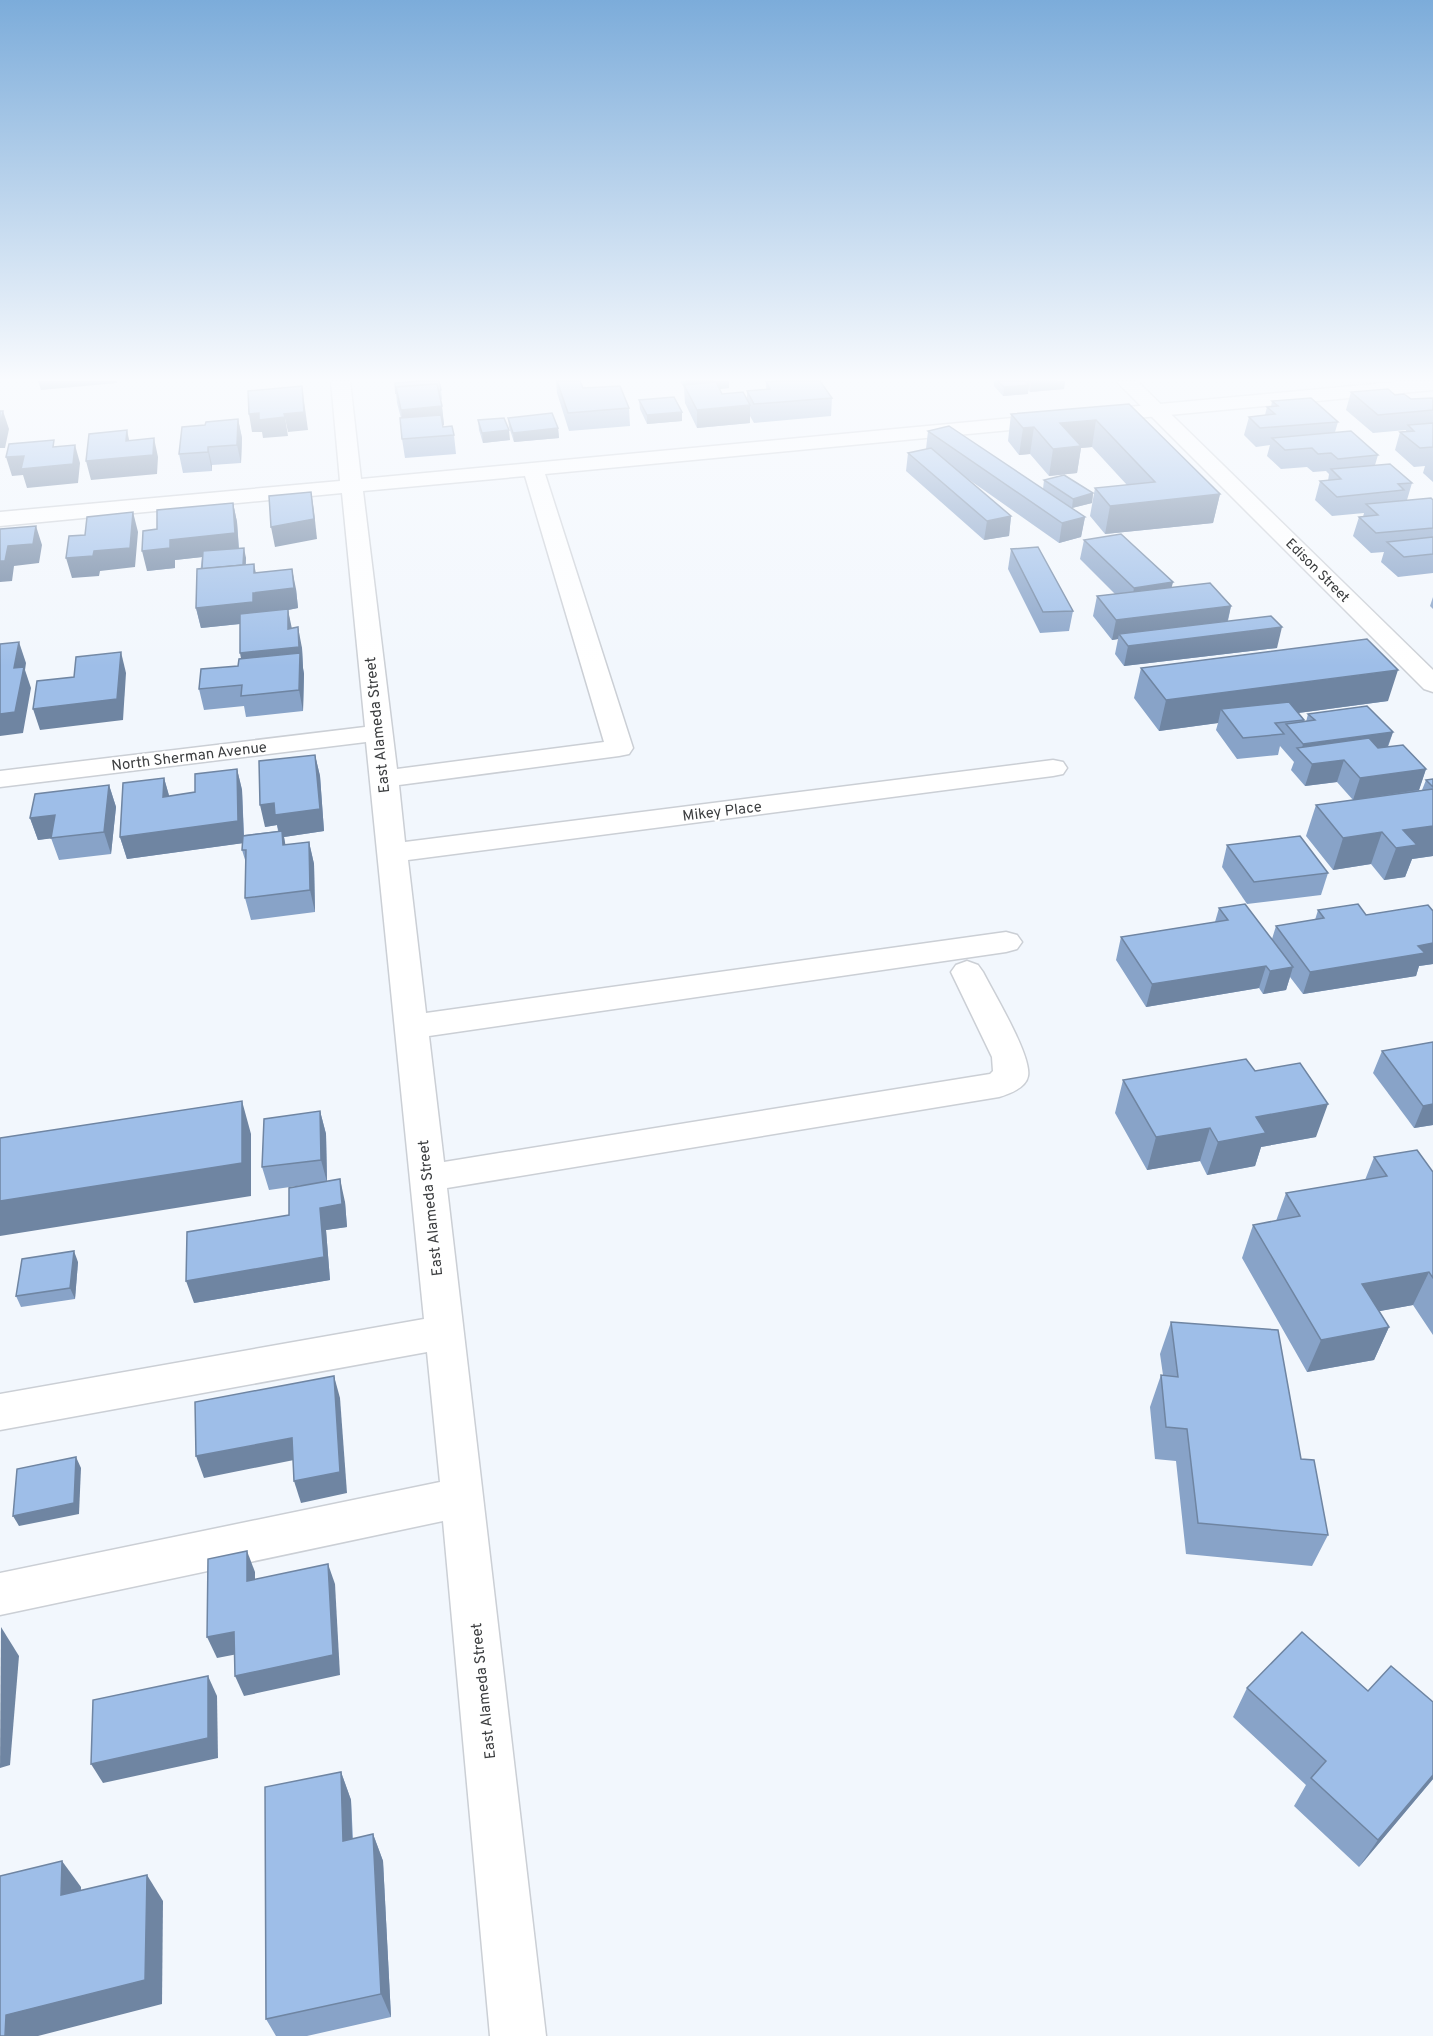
<svg xmlns="http://www.w3.org/2000/svg" width="1433" height="2036" font-family="Overpass,sans-serif">
	<style>
		.lines { fill: none; stroke-linecap: round; stroke-linejoin: round }
		.street-casing { stroke: #cbcfd5; stroke-width: 3 }
		.secondary-casing { stroke: #cbcfd5; stroke-width: 3 }
		.street { fill: #fff; fill-rule: evenodd }
		.secondary { fill: #fff; fill-rule: evenodd }
		.wall { fill: #88a3c8 }
		.shaded-wall { fill: #6f85a2 }
		.building { fill: #9ebee8; stroke: #6f85a2; stroke-width: 1.5 }
		.labels { text-anchor: middle; stroke-width: 4.5; stroke-linejoin: round; paint-order: stroke }
		.far-street-label { font-size: 14px; fill: #3b3d3f; stroke: #fff }
		.street-label { font-size: 15px; fill: #3b3d3f; stroke: #fff }
	</style>
	<rect width="100%" height="100%" fill="#f2f7fd"/>
	<g class="lines">
		<g class="street-casing">
			<path id="street" d="M331 381H350L361 479 1406 381H1433V390L545 474 633 748 629 754 619 756 399 785 405 842 1053 760 1063 762 1067 768 1063 774 1053 776 408 860 426 1013 1006 932 1017 935 1022 942 1017 949 1006 952 429 1036 444 1162 990 1074 993 1071 992 1057 951 972 956 965 967 961 978 965 983 972C993 992 1032 1056 1028 1076 1026 1088 1009 1094 999 1097L447 1188 546 2036H490L443 1521 0 1615V1573L440 1482 427 1352 0 1430V1394L424 1319 366 742 0 787V771L365 727 342 493 0 526V512L340 481ZM525 476 604 742 397 769 363 491Z"/>
		</g>
		<g class="secondary-casing">
			<polygon id="secondary" points="1116,381 1137,381 1433,670 1433,692 1424,689"/>
		</g>
		<use href="#street" class="street"/>
		<use href="#secondary" class="secondary"/>
	</g>
	<g class="wall">
		<polygon points="556,381 580,381 583,388 629,408 630,426 569,431 557,393"/>
		<polygon points="680,381 729,381 729,388 720,389 722,394 747,398 747,391 766,389 766,382 832,398 831,416 754,423 750,416 750,423 697,428 685,403 684,388"/>
		<polygon points="994,381 1065,381 1064,389 1030,392 1028,390 1028,394 1003,396 994,386"/>
		<polygon points="395,383 441,390 442,399 441,400 444,425 443,425 443,427 454,435 456,454 405,458 402,439 401,418 397,403"/>
		<polygon points="1351,392 1395,395 1411,399 1433,398 1433,482 1423,473 1425,466 1414,467 1395,450 1400,432 1406,431 1406,430 1373,433 1346,410"/>
		<polygon points="639,400 682,412 682,421 647,424 640,409"/>
		<polygon points="1272,401 1338,422 1335,432 1378,455 1375,465 1412,483 1407,500 1433,500 1433,573 1398,577 1381,562 1384,552 1371,553 1353,536 1359,517 1363,517 1364,513 1332,516 1315,500 1320,481 1328,481 1329,474 1326,471 1313,472 1307,467 1281,469 1267,456 1270,445 1256,447 1244,435 1249,417 1265,415 1267,407 1271,407"/>
		<polygon points="1129,404 1220,494 1213,523 1105,534 1090,516 1095,488 1127,485 1092,447 1081,448 1077,473 1049,476 1030,454 1019,455 1008,441 1011,414"/>
		<polygon points="508,418 558,428 559,438 514,442 509,427"/>
		<polygon points="238,419 242,438 241,463 212,465 212,471 183,473 179,454 205,425"/>
		<polygon points="478,420 510,440 483,443 479,430"/>
		<polygon points="928,431 1043,489 1044,480 1093,493 1092,503 1072,508 1085,517 1081,537 1059,543 961,474 1011,516 1009,536 984,540 906,471 908,453 926,449"/>
		<polygon points="233,503 237,522 239,548 246,558 246,564 256,573 296,589 298,608 288,610 291,628 302,648 303,668 304,674 303,711 246,717 244,706 204,710 199,689 238,666 241,658 240,624 201,628 196,608 202,557 175,560 175,568 147,571 157,529"/>
		<polygon points="1084,540 1173,582 1171,587 1231,606 1228,621 1277,648 1124,666 1115,654 1118,639 1112,640 1093,616 1097,596 1115,594 1080,559"/>
		<polygon points="1011,549 1073,611 1069,631 1040,633 1008,569"/>
		<polygon points="1433,597 1433,609 1430,606"/>
		<polygon points="1141,668 1388,701 1298,713 1304,720 1304,722 1306,722 1308,714 1393,732 1388,747 1426,769 1419,790 1422,790 1426,780 1433,779 1433,856 1412,859 1405,877 1384,880 1371,864 1333,870 1306,836 1316,805 1353,800 1337,782 1305,786 1291,770 1294,762 1280,746 1278,755 1237,759 1216,730 1218,723 1159,731 1134,698"/>
		<polygon points="315,755 320,776 324,831 284,837 285,845 309,842 314,864 315,912 251,920 245,898 246,863 242,850 243,843 127,859 120,837 164,778 169,796 195,792 237,769 242,790 244,835 278,831 277,825 265,827"/>
		<polygon points="109,785 116,807 111,854 59,860 51,838 38,840 30,818"/>
		<polygon points="1227,845 1328,873 1321,895 1247,904 1222,867"/>
		<polygon points="1219,908 1272,939 1276,926 1315,920 1318,910 1366,915 1433,911 1433,964 1419,966 1416,976 1303,994 1290,977 1286,990 1263,994 1259,988 1146,1007 1116,960 1121,937 1215,922"/>
		<polygon points="1433,1042 1433,1125 1414,1128 1373,1073 1382,1051"/>
		<polygon points="1255,1071 1316,1137 1261,1147 1255,1166 1207,1175 1200,1161 1147,1170 1115,1113 1123,1080"/>
		<polygon points="320,1111 326,1134 327,1182 345,1202 347,1227 326,1230 330,1280 194,1303 289,1215 304,1185 269,1190 262,1167"/>
		<polygon points="1374,1157 1433,1172 1433,1335 1413,1305 1379,1311 1389,1327 1374,1360 1307,1372 1242,1258 1253,1225 1276,1221 1286,1193 1365,1180"/>
		<polygon points="78,1262 75,1299 21,1307 16,1296"/>
		<polygon points="1171,1322 1301,1459 1328,1535 1312,1566 1186,1554 1176,1461 1155,1459 1150,1407 1161,1375 1163,1375 1160,1354"/>
		<polygon points="1247,1688 1433,1779 1359,1867 1294,1806 1306,1785 1233,1717"/>
		<polygon points="341,1772 351,1800 353,1839 373,1834 383,1861 391,2017 307,2036 276,2036 266,2019"/>
	</g>
	<g class="shaded-wall">
		<polygon points="38,381 117,381 117,383 41,390"/>
		<polygon points="713,381 729,381 729,388 688,392 687,390 687,383"/>
		<polygon points="1058,381 1065,381 1064,389 1030,392 1031,383"/>
		<polygon points="1029,385 1028,394 1003,396 1004,387"/>
		<polygon points="302,386 308,430 288,432 284,414"/>
		<polygon points="750,405 750,423 697,428 697,410"/>
		<polygon points="442,406 444,425 403,428 401,410"/>
		<polygon points="3,411 9,429 5,448 0,448 0,425"/>
		<polygon points="682,412 682,421 647,424 647,415"/>
		<polygon points="259,413 285,417 288,436 263,438 262,432 252,432 249,414"/>
		<polygon points="238,419 242,438 241,463 237,445"/>
		<polygon points="1096,420 1092,447 1081,448 1077,473 1049,476 1053,449 1060,423"/>
		<polygon points="1034,427 1030,454 1019,455 1023,428"/>
		<polygon points="558,428 559,438 514,442 513,433"/>
		<polygon points="127,430 131,449 154,438 158,457 157,474 91,480 86,461 126,441"/>
		<polygon points="509,430 510,440 483,443 482,433"/>
		<polygon points="75,445 80,463 78,483 27,488 23,475 12,476 6,457"/>
		<polygon points="208,447 212,465 212,471 208,452"/>
		<polygon points="311,492 314,511 317,539 275,547 271,527"/>
		<polygon points="1093,493 1092,503 1072,508 1073,499"/>
		<polygon points="1220,494 1213,523 1105,534 1110,506"/>
		<polygon points="233,503 237,522 239,553 175,560 175,568 147,571 142,551 170,540"/>
		<polygon points="133,512 138,532 135,567 100,571 99,576 72,578 66,558 94,551"/>
		<polygon points="1011,516 1009,536 984,540 987,521"/>
		<polygon points="1085,517 1081,537 1059,543 1062,523"/>
		<polygon points="36,526 42,545 39,563 14,566 12,581 0,582 0,561 8,546"/>
		<polygon points="244,548 246,558 245,575 243,565"/>
		<polygon points="254,564 258,583 292,569 296,589 298,608 288,610 292,629 298,627 302,648 303,668 304,674 303,711 299,690 244,674 240,653 258,622 201,628 196,608 254,573"/>
		<polygon points="1173,582 1168,602 1130,608 1134,588"/>
		<polygon points="1231,606 1226,627 1119,634 1118,639 1112,640 1116,620"/>
		<polygon points="1282,627 1277,648 1124,666 1128,646"/>
		<polygon points="19,642 26,663 25,670 31,688 23,733 0,736 0,714 14,668"/>
		<polygon points="121,652 126,673 123,720 40,730 33,709"/>
		<polygon points="1398,670 1388,701 1231,722 1221,709 1218,723 1159,731 1166,700"/>
		<polygon points="1393,732 1385,753 1301,752 1303,744"/>
		<polygon points="315,755 320,776 324,831 284,837 287,853 288,867 277,825 265,827 260,805"/>
		<polygon points="1344,760 1337,782 1305,786 1312,764"/>
		<polygon points="237,769 242,790 244,843 127,859 120,837"/>
		<polygon points="1426,769 1419,790 1353,800 1360,778"/>
		<polygon points="164,778 170,799 163,797"/>
		<polygon points="109,785 116,807 111,854 104,832"/>
		<polygon points="55,815 63,837 38,840 30,818"/>
		<polygon points="1433,826 1433,856 1412,859 1405,877 1384,880 1403,830"/>
		<polygon points="1382,832 1371,864 1333,870 1343,838"/>
		<polygon points="309,842 314,864 315,912 310,890"/>
		<polygon points="1433,943 1433,964 1419,966 1416,976 1303,994 1310,972 1418,946"/>
		<polygon points="1266,966 1259,988 1146,1007 1152,984"/>
		<polygon points="1293,967 1286,990 1263,994 1270,971"/>
		<polygon points="242,1101 251,1134 251,1196 0,1236 0,1201"/>
		<polygon points="1328,1104 1316,1137 1261,1147 1255,1166 1207,1175 1218,1142 1256,1117"/>
		<polygon points="1433,1104 1433,1125 1414,1128 1423,1106"/>
		<polygon points="320,1111 326,1134 327,1182 321,1160"/>
		<polygon points="1210,1128 1200,1161 1147,1170 1156,1137"/>
		<polygon points="340,1179 345,1202 347,1227 326,1230 330,1280 194,1303 186,1281 320,1208"/>
		<polygon points="74,1251 78,1262 75,1299 70,1288"/>
		<polygon points="1429,1272 1413,1305 1348,1317 1362,1284"/>
		<polygon points="1389,1327 1374,1360 1307,1372 1321,1340"/>
		<polygon points="334,1376 340,1398 347,1493 301,1503 294,1481"/>
		<polygon points="292,1438 299,1459 204,1478 196,1456"/>
		<polygon points="76,1457 81,1468 79,1514 19,1526 13,1516"/>
		<polygon points="247,1551 255,1572 255,1601 247,1581"/>
		<polygon points="328,1564 335,1584 340,1675 244,1696 235,1676"/>
		<polygon points="1,1627 19,1656 10,1765 0,1768"/>
		<polygon points="234,1632 243,1653 217,1658 207,1637"/>
		<polygon points="208,1676 217,1696 218,1758 103,1783 91,1764"/>
		<polygon points="341,1772 351,1800 353,1868 343,1841"/>
		<polygon points="1433,1775 1433,1779 1359,1867 1378,1840"/>
		<polygon points="373,1834 383,1861 391,2017 381,1994"/>
		<polygon points="62,1861 81,1887 80,1921 61,1895"/>
		<polygon points="147,1875 163,1901 162,2004 38,2036 5,2036 6,2015"/>
	</g>
	<g class="building">
		<polygon points="421,381 439,381 441,390 438,391 437,384 396,387 396,394 395,383"/>
		<polygon points="557,381 580,381 583,388 620,386 629,408 568,413"/>
		<polygon points="686,381 713,381 687,383"/>
		<polygon points="782,381 820,381 832,398 754,404 747,391 770,389 766,382"/>
		<polygon points="998,381 1025,381 1029,385 1004,387"/>
		<polygon points="1029,381 1058,381 1031,383"/>
		<polygon points="716,382 722,394 743,392 750,405 697,410 684,385"/>
		<polygon points="437,384 442,406 401,410 396,387"/>
		<polygon points="302,386 304,412 284,414 285,417 259,420 259,413 249,414 248,391"/>
		<polygon points="1388,389 1395,395 1404,394 1411,399 1433,398 1433,410 1378,415 1351,392"/>
		<polygon points="674,397 682,412 647,415 639,400"/>
		<polygon points="1311,398 1338,422 1260,428 1249,417 1275,414 1267,407 1278,406 1272,401"/>
		<polygon points="1129,404 1220,494 1110,506 1095,488 1155,482 1096,420 1060,423 1081,446 1053,449 1034,427 1023,428 1011,414"/>
		<polygon points="0,411 3,411 0,425"/>
		<polygon points="552,413 558,428 513,433 508,418"/>
		<polygon points="441,415 443,427 452,426 454,435 402,439 400,418"/>
		<polygon points="504,418 509,430 482,433 478,420"/>
		<polygon points="238,419 237,445 208,447 208,452 179,454 182,427 205,425 206,422"/>
		<polygon points="1433,423 1433,447 1420,448 1400,432 1414,431 1408,425"/>
		<polygon points="949,426 1085,517 1062,523 928,431"/>
		<polygon points="127,430 126,441 154,438 153,455 86,461 89,434"/>
		<polygon points="1351,431 1378,455 1338,459 1331,453 1318,454 1312,448 1285,450 1272,438"/>
		<polygon points="54,440 53,447 75,445 73,464 21,469 24,456 6,457 9,444"/>
		<polygon points="931,448 1011,516 987,521 908,453"/>
		<polygon points="1390,464 1412,483 1398,484 1404,490 1337,497 1320,481 1341,479 1331,469"/>
		<polygon points="1064,475 1093,493 1073,499 1044,480"/>
		<polygon points="311,492 314,519 271,527 269,496"/>
		<polygon points="1431,498 1433,500 1433,528 1376,533 1359,517 1378,515 1366,504"/>
		<polygon points="233,503 235,533 170,540 170,548 142,551 143,531 157,529 157,510"/>
		<polygon points="133,512 130,548 94,551 93,556 66,558 69,536 85,535 87,517"/>
		<polygon points="36,526 33,544 8,546 5,561 0,561 0,529"/>
		<polygon points="1121,534 1173,582 1134,588 1084,540"/>
		<polygon points="1433,537 1433,554 1404,557 1387,542"/>
		<polygon points="1038,547 1073,611 1043,612 1011,549"/>
		<polygon points="244,548 243,565 202,569 203,551"/>
		<polygon points="254,564 254,573 292,569 294,588 253,593 253,602 196,608 197,569"/>
		<polygon points="1210,583 1231,606 1116,620 1097,596"/>
		<polygon points="288,609 288,629 298,627 299,647 240,653 240,614"/>
		<polygon points="1271,616 1282,627 1128,646 1119,634"/>
		<polygon points="1367,639 1398,670 1166,700 1141,668"/>
		<polygon points="19,642 14,668 24,667 15,712 0,714 0,644"/>
		<polygon points="121,652 117,699 33,709 37,681 74,677 76,657"/>
		<polygon points="300,653 299,690 241,696 242,685 199,689 201,669 238,666 239,659"/>
		<polygon points="1289,702 1304,720 1275,723 1284,734 1243,738 1221,709"/>
		<polygon points="1367,706 1393,732 1303,744 1286,724 1315,720 1308,714"/>
		<polygon points="1369,738 1378,748 1403,745 1426,769 1360,778 1344,760 1312,764 1297,748"/>
		<polygon points="315,755 320,809 275,815 274,803 260,805 259,761"/>
		<polygon points="237,769 238,821 120,837 123,783 164,778 163,797 195,792 195,774"/>
		<polygon points="1433,779 1433,787 1426,780"/>
		<polygon points="109,785 104,832 51,838 55,815 30,818 35,794"/>
		<polygon points="1433,789 1433,826 1403,830 1417,845 1396,848 1382,832 1343,838 1316,805"/>
		<polygon points="282,831 283,845 309,842 310,890 245,898 246,850 242,850 243,836"/>
		<polygon points="1300,836 1328,873 1254,882 1227,845"/>
		<polygon points="1245,904 1293,967 1270,971 1266,966 1152,984 1121,937 1228,920 1219,908"/>
		<polygon points="1358,904 1366,915 1428,905 1433,911 1433,943 1418,946 1425,953 1310,972 1276,926 1324,918 1318,910"/>
		<polygon points="1433,1042 1433,1104 1423,1106 1382,1051"/>
		<polygon points="1246,1059 1255,1071 1300,1063 1328,1104 1256,1117 1266,1133 1218,1142 1210,1128 1156,1137 1123,1080"/>
		<polygon points="242,1101 242,1163 0,1201 0,1138"/>
		<polygon points="320,1111 321,1160 262,1167 264,1119"/>
		<polygon points="1417,1150 1433,1172 1433,1278 1429,1272 1362,1284 1389,1327 1321,1340 1253,1225 1300,1216 1286,1193 1387,1176 1374,1157"/>
		<polygon points="340,1179 342,1204 320,1208 324,1257 186,1281 187,1232 289,1215 289,1188"/>
		<polygon points="74,1251 70,1288 16,1296 22,1259"/>
		<polygon points="1171,1322 1278,1330 1301,1459 1314,1460 1328,1535 1198,1523 1187,1429 1166,1427 1161,1375 1178,1377"/>
		<polygon points="334,1376 340,1472 294,1481 292,1438 196,1456 195,1402"/>
		<polygon points="76,1457 74,1503 13,1516 17,1469"/>
		<polygon points="247,1551 247,1581 328,1564 333,1655 235,1676 234,1632 207,1637 208,1559"/>
		<polygon points="1302,1632 1368,1691 1391,1666 1433,1702 1433,1775 1378,1840 1311,1778 1326,1761 1247,1688"/>
		<polygon points="208,1676 208,1738 91,1764 93,1700"/>
		<polygon points="341,1772 343,1841 373,1834 381,1994 266,2019 265,1787"/>
		<polygon points="62,1861 61,1895 147,1875 145,1980 6,2015 5,2036 0,2036 0,1876"/>
	</g>
	<linearGradient id="sky" x2="0" y2="1"><stop stop-color="#7cacda"/><stop offset="0.57" stop-color="#f9fbfe"/><stop offset="1" stop-color="#f9fbfe" stop-opacity="0"/></linearGradient>
	<rect width="1433" height="666" fill="url(#sky)"/>
	<g class="labels">
		<g class="far-street-label">
			<text transform="translate(1318 570) rotate(45)" y="5">Edison Street</text>
		</g>
		<g class="street-label">
			<text transform="translate(377 725) rotate(-96)" y="5">East Alameda Street</text>
			<text transform="translate(189 756) rotate(-7)" y="5">North Sherman Avenue</text>
			<text transform="translate(722 811) rotate(-7)" y="5">Mikey Place</text>
			<text transform="translate(430 1208) rotate(-96)" y="5">East Alameda Street</text>
			<text transform="translate(483 1691) rotate(-96)" y="5">East Alameda Street</text>
		</g>
	</g>
</svg>
